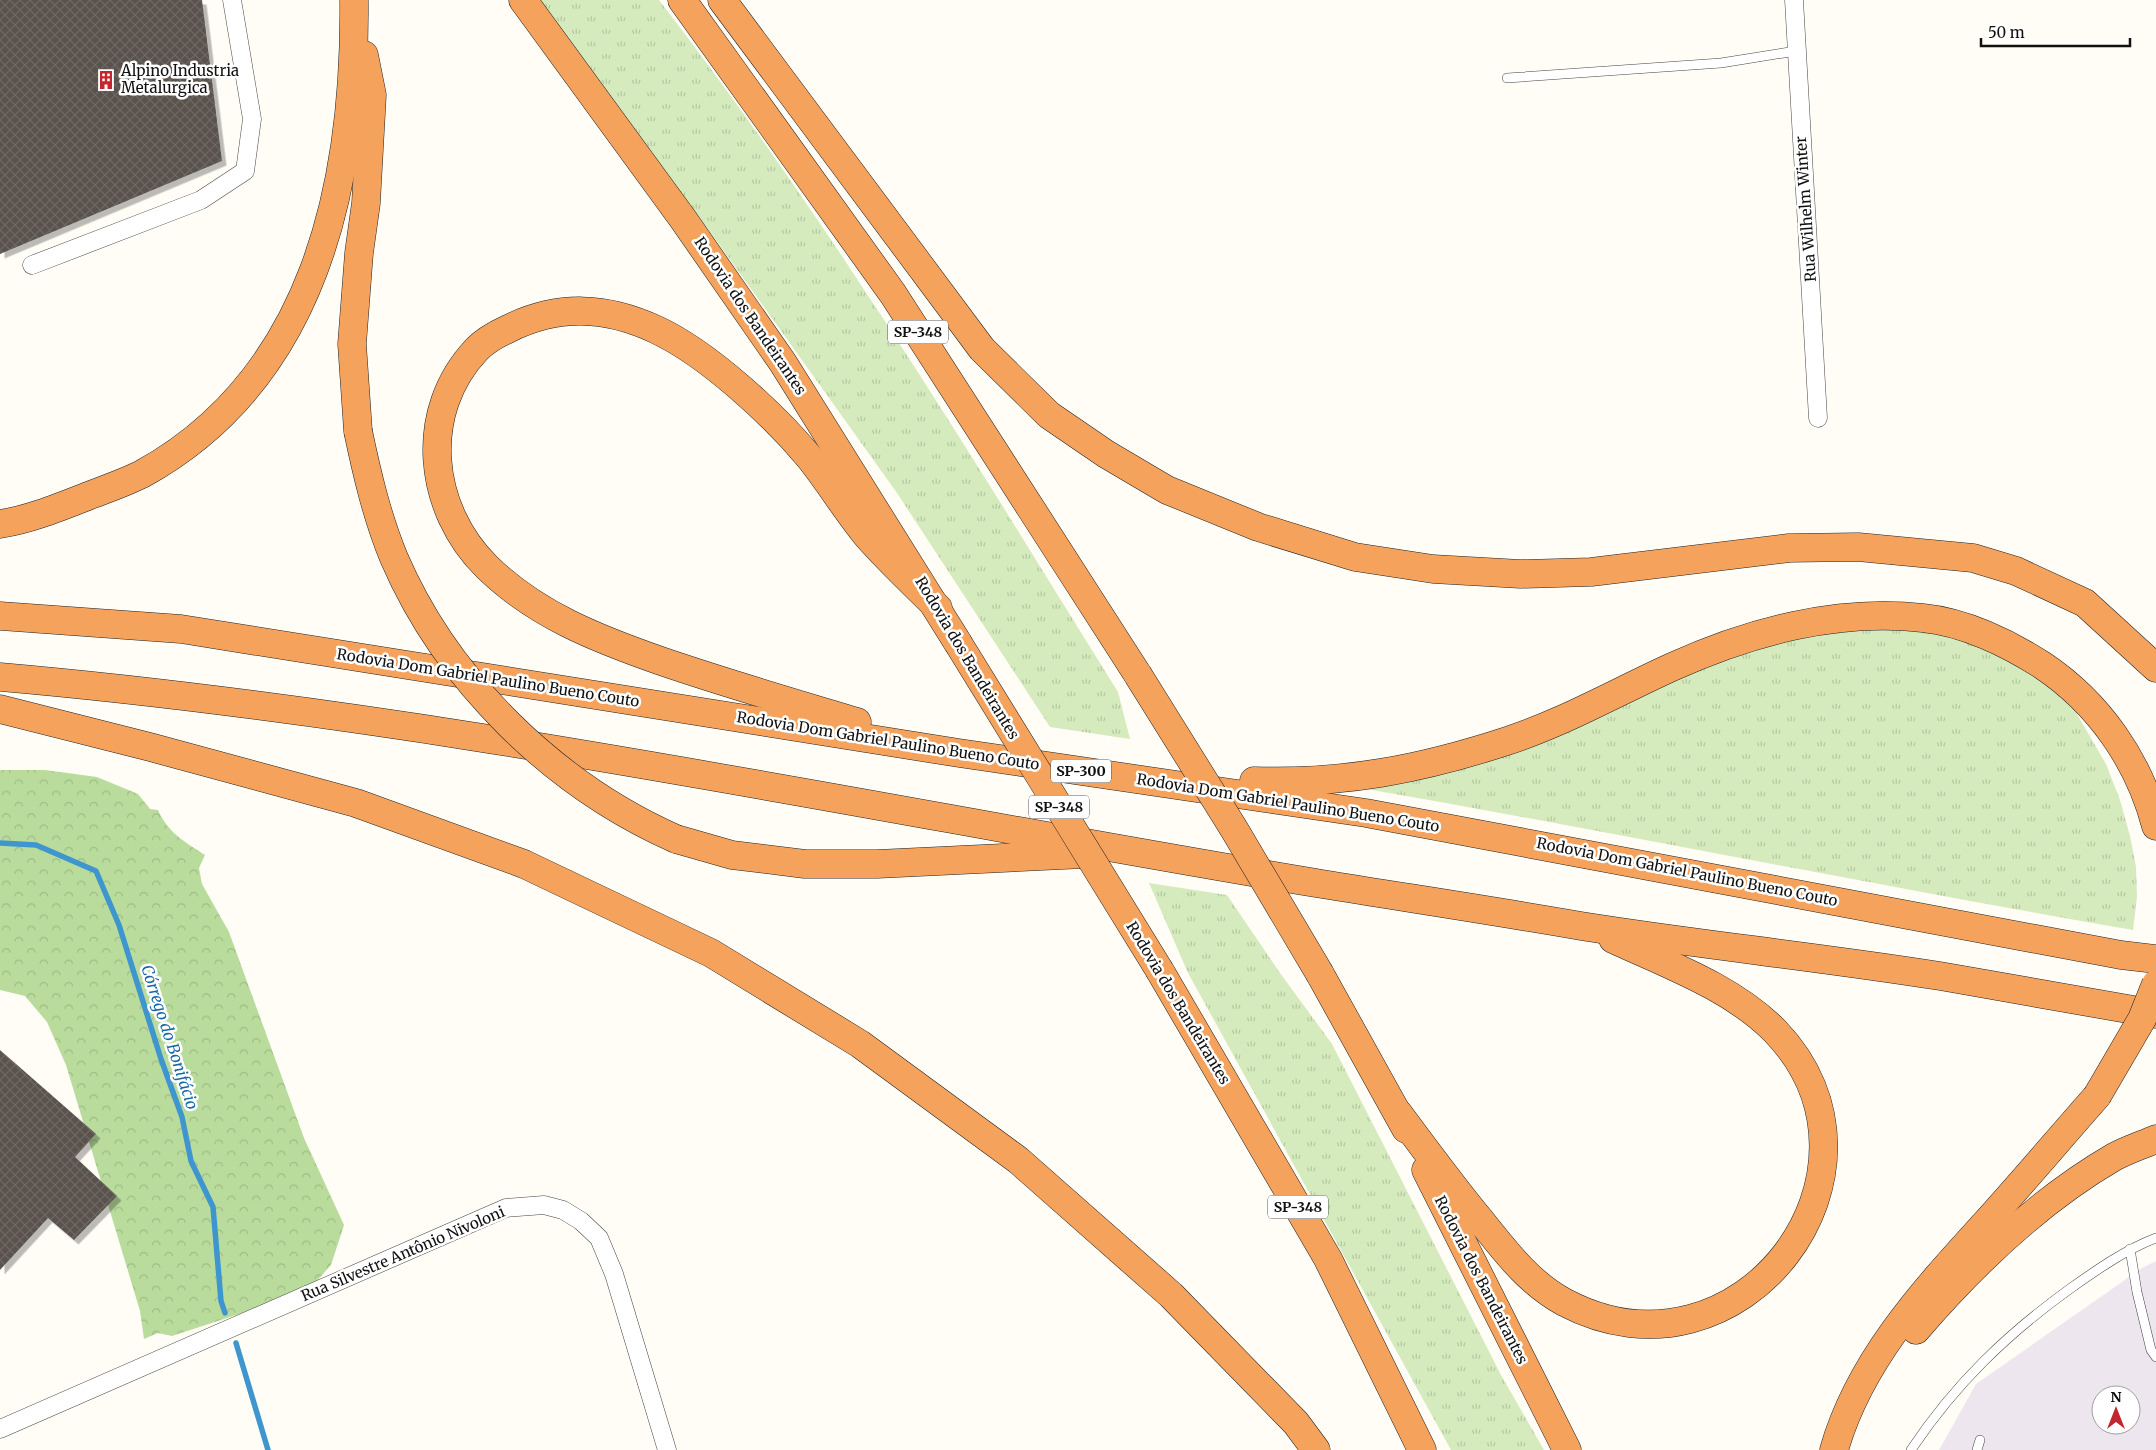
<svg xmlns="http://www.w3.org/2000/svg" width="2156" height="1450" font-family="Merriweather,serif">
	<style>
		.industrial { fill: #eee6ef; fill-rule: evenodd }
		.grass { fill: url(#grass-tufts) }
		.forest { fill: url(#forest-crowns) }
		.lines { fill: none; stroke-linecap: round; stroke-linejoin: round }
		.stream { stroke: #3f96cf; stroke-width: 5.5 }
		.building { fill: url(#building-cross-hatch); filter: url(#shadow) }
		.lane-casing { stroke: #444; stroke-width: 10 }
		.street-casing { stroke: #444; stroke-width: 19 }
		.highway-casing { stroke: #222; stroke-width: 29 }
		.lane { stroke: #fff; stroke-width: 9 }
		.street { stroke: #fff; stroke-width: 18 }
		.highway { stroke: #f5a25d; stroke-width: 28 }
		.highway-bridge-casing { stroke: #222; stroke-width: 29; stroke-linecap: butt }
		.highway-bridge { stroke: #f5a25d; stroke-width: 28 }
		.labels { text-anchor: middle; stroke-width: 5; stroke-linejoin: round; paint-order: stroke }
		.shield { fill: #fff; stroke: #585858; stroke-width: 1 }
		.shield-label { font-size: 14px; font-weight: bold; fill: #111 }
		.poi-label { font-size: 15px; fill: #111; stroke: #fff; text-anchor: start }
		.street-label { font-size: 15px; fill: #111; stroke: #fff }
		.water-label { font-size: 16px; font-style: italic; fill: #1768a6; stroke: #fff }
	</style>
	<defs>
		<pattern id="grass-tufts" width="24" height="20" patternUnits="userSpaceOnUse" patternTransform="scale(1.25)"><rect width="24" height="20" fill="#d5ebbd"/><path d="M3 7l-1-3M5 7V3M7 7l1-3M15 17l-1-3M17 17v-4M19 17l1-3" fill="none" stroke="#b6c8a1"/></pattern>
		<pattern id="forest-crowns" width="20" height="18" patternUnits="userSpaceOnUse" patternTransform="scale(1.25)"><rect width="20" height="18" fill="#b9dc9c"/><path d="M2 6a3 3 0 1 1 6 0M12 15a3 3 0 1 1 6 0" fill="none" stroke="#9ebc85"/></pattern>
		<pattern id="building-cross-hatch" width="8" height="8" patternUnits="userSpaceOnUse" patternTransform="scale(1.25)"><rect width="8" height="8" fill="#5a524d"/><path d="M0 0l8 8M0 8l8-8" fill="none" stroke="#6d6662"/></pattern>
		<filter id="shadow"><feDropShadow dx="4.5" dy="4.5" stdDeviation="0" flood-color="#0004"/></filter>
	</defs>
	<rect width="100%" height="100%" fill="#fffdf5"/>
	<path class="industrial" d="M2156 1261V1450H1939L1976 1384 2142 1268ZM2101 1395H2131V1425H2101Z"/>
	<g class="grass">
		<path d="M539 0H659C828 219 972 457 1118 692L1130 739 1050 727 897 493 711 233Z"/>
		<path d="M1886 619 2009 653 2071 704 2106 764 2120 800 2130 836 2136 867 2137 897 2133 930C1866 884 1600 829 1332 783L1389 777 1708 658Z"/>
		<polygon points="1149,883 1227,895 1280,973 1332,1044 1501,1375 1544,1450 1451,1450 1188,973"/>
	</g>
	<path class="forest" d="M0 770H45L97 777 138 794 150 809 158 810C168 833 185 842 205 855L199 868 202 884 229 932 304 1138 344 1225 331 1265 307 1292 172 1336 158 1333 144 1339 140 1311 66 1065 47 1022 25 996 0 990Z"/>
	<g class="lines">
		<g class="stream">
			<polyline points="0,843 36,845 96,871 119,925 161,1059 182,1117 191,1161 213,1207 221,1301 225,1313"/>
			<polyline points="236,1343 268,1450"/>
		</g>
	</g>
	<g class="building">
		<polygon points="0,0 202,0 222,161 0,254"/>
		<polygon points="0,1050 96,1134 75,1157 117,1196 74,1240 48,1218 0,1270"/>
	</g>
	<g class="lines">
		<g class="lane-casing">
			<g id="lane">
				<polyline points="1507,78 1721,63 1796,51"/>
				<polyline points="2130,1249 2137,1292 2151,1350 2156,1357"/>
				<path d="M1911 1450C1955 1384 2007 1334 2071 1288 2098 1269 2125 1250 2156 1238"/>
				<polyline points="1977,1450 1980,1440"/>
			</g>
		</g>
		<g class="street-casing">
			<g id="street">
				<polyline points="1794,0 1818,418"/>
				<polyline points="32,265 201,200 245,171 252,119 232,0"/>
				<polyline points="0,1429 506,1208 544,1205 563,1210 581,1221 599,1238 614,1274 667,1450"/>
			</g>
		</g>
		<g class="highway-casing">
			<g id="highway">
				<polyline points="523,0 683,219 783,363 958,643"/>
				<polyline points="682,0 893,294 1138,675"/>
				<polyline points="722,0 982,349 1049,415 1106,454 1167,490 1258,527 1355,557 1433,569 1521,574 1591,572 1789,548 1858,547 1973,558 2016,571 2085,603 2156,668"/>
				<polyline points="358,431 352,344 359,253 366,203 372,95 364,55"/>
				<path d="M0 524C32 519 62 506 93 494 109 488 126 482 142 474 316 378 356 183 354 0"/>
				<polyline points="0,616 181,629 959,753 1366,813 2121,955 2156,959"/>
				<path d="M0 677C445 716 882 811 1322 884 1408 898 1495 911 1581 926 1700 945 1821 957 1940 976 2012 988 2084 1001 2156 1014"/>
				<polyline points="0,709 150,747 356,803 524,864 711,953 860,1044 1018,1160 1171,1295 1296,1423 1316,1450"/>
				<path d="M857 722C791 702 725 683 661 661 598 639 536 615 487 567 428 509 417 412 477 349 486 340 497 334 508 329 558 304 606 306 657 330 708 354 773 414 809 457 830 483 847 512 868 537 890 562 915 585 938 608"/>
				<path d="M1254 781C1345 784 1421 769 1507 741 1565 722 1617 692 1672 667 1749 632 1838 608 1923 618 1964 622 2008 643 2042 665 2099 703 2139 761 2156 826"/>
				<polyline points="676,839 732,855 805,864 877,864 1084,854"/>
				<polyline points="1160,971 1328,1259 1422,1450"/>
				<polyline points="1320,974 1406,1129"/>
				<path d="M1398 1113C1425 1149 1452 1186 1481 1221 1505 1251 1529 1283 1564 1302 1741 1396 1909 1170 1775 1031 1733 988 1667 964 1613 939"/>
				<polyline points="1426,1170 1567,1450"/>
				<path d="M1916 1330C1971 1266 2040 1200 2114 1157 2127 1150 2142 1145 2156 1139"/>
				<path d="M1834 1450C1859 1362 1922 1293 1982 1227 2021 1184 2059 1139 2097 1096"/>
			</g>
		</g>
		<use href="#lane" class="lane"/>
		<use href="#street" class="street"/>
		<use href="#highway" class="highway"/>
		<g class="highway-bridge-casing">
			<g id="highway-bridge">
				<path d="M358 431C367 474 377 517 394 558 447 681 554 785 676 839"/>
				<polyline points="958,643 1160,971"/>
				<polyline points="1138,675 1234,829 1320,974"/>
				<polyline points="2097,1096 2142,1019 2156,984"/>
			</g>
		</g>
		<use href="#highway-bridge" class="highway-bridge"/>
	</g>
	<defs>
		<g id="building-bare" transform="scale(1.5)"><path d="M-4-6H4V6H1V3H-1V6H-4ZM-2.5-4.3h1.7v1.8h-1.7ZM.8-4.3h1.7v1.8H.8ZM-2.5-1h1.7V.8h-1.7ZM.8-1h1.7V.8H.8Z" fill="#c4262e" stroke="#fff" stroke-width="2.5" paint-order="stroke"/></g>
	</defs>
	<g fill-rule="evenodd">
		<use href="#building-bare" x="106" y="80"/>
	</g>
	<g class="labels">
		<g class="shield">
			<rect x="888" y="320.5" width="60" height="23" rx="4"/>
			<rect x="1051" y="759.5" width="60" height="23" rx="4"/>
			<rect x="1029" y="795.5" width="60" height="23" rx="4"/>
			<rect x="1268" y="1195.5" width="60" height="23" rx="4"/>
		</g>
		<g class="shield-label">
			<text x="918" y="337">SP-348</text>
			<text x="1081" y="776">SP-300</text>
			<text x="1059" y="812">SP-348</text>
			<text x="1298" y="1212">SP-348</text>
		</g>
		<g class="poi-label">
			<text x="121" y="76">Alpino Industria<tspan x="121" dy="17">Metalurgica</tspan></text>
		</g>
		<g class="street-label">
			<text transform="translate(1806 209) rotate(-94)" y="5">Rua Wilhelm Winter</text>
			<text transform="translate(750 316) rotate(56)" y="5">Rodovia dos Bandeirantes</text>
			<text transform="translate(967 658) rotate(59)" y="5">Rodovia dos Bandeirantes</text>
			<text transform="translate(488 678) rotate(9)" y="5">Rodovia Dom Gabriel Paulino Bueno Couto</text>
			<text transform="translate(888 741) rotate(9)" y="5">Rodovia Dom Gabriel Paulino Bueno Couto</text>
			<text transform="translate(1288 803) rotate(9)" y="5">Rodovia Dom Gabriel Paulino Bueno Couto</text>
			<text transform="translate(1687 872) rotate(11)" y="5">Rodovia Dom Gabriel Paulino Bueno Couto</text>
			<text transform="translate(1178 1003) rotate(59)" y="5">Rodovia dos Bandeirantes</text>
			<text transform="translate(403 1254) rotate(-23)" y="5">Rua Silvestre Antônio Nivoloni</text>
			<text transform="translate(1481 1280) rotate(63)" y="5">Rodovia dos Bandeirantes</text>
		</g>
		<g class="water-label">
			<text transform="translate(170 1037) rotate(72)" y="6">Córrego do Bonifácio</text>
		</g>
	</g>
	<g transform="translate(2116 1410)"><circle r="24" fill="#ffffff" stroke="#a0a0a0"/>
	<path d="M0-4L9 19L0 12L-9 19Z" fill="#c4262e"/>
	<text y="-8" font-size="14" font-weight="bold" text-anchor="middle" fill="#111111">N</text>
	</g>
	<path d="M1981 38v8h149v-8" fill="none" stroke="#111111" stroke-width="2.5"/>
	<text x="1988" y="38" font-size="15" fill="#111111" stroke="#ffffff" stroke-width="4" paint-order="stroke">50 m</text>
</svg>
